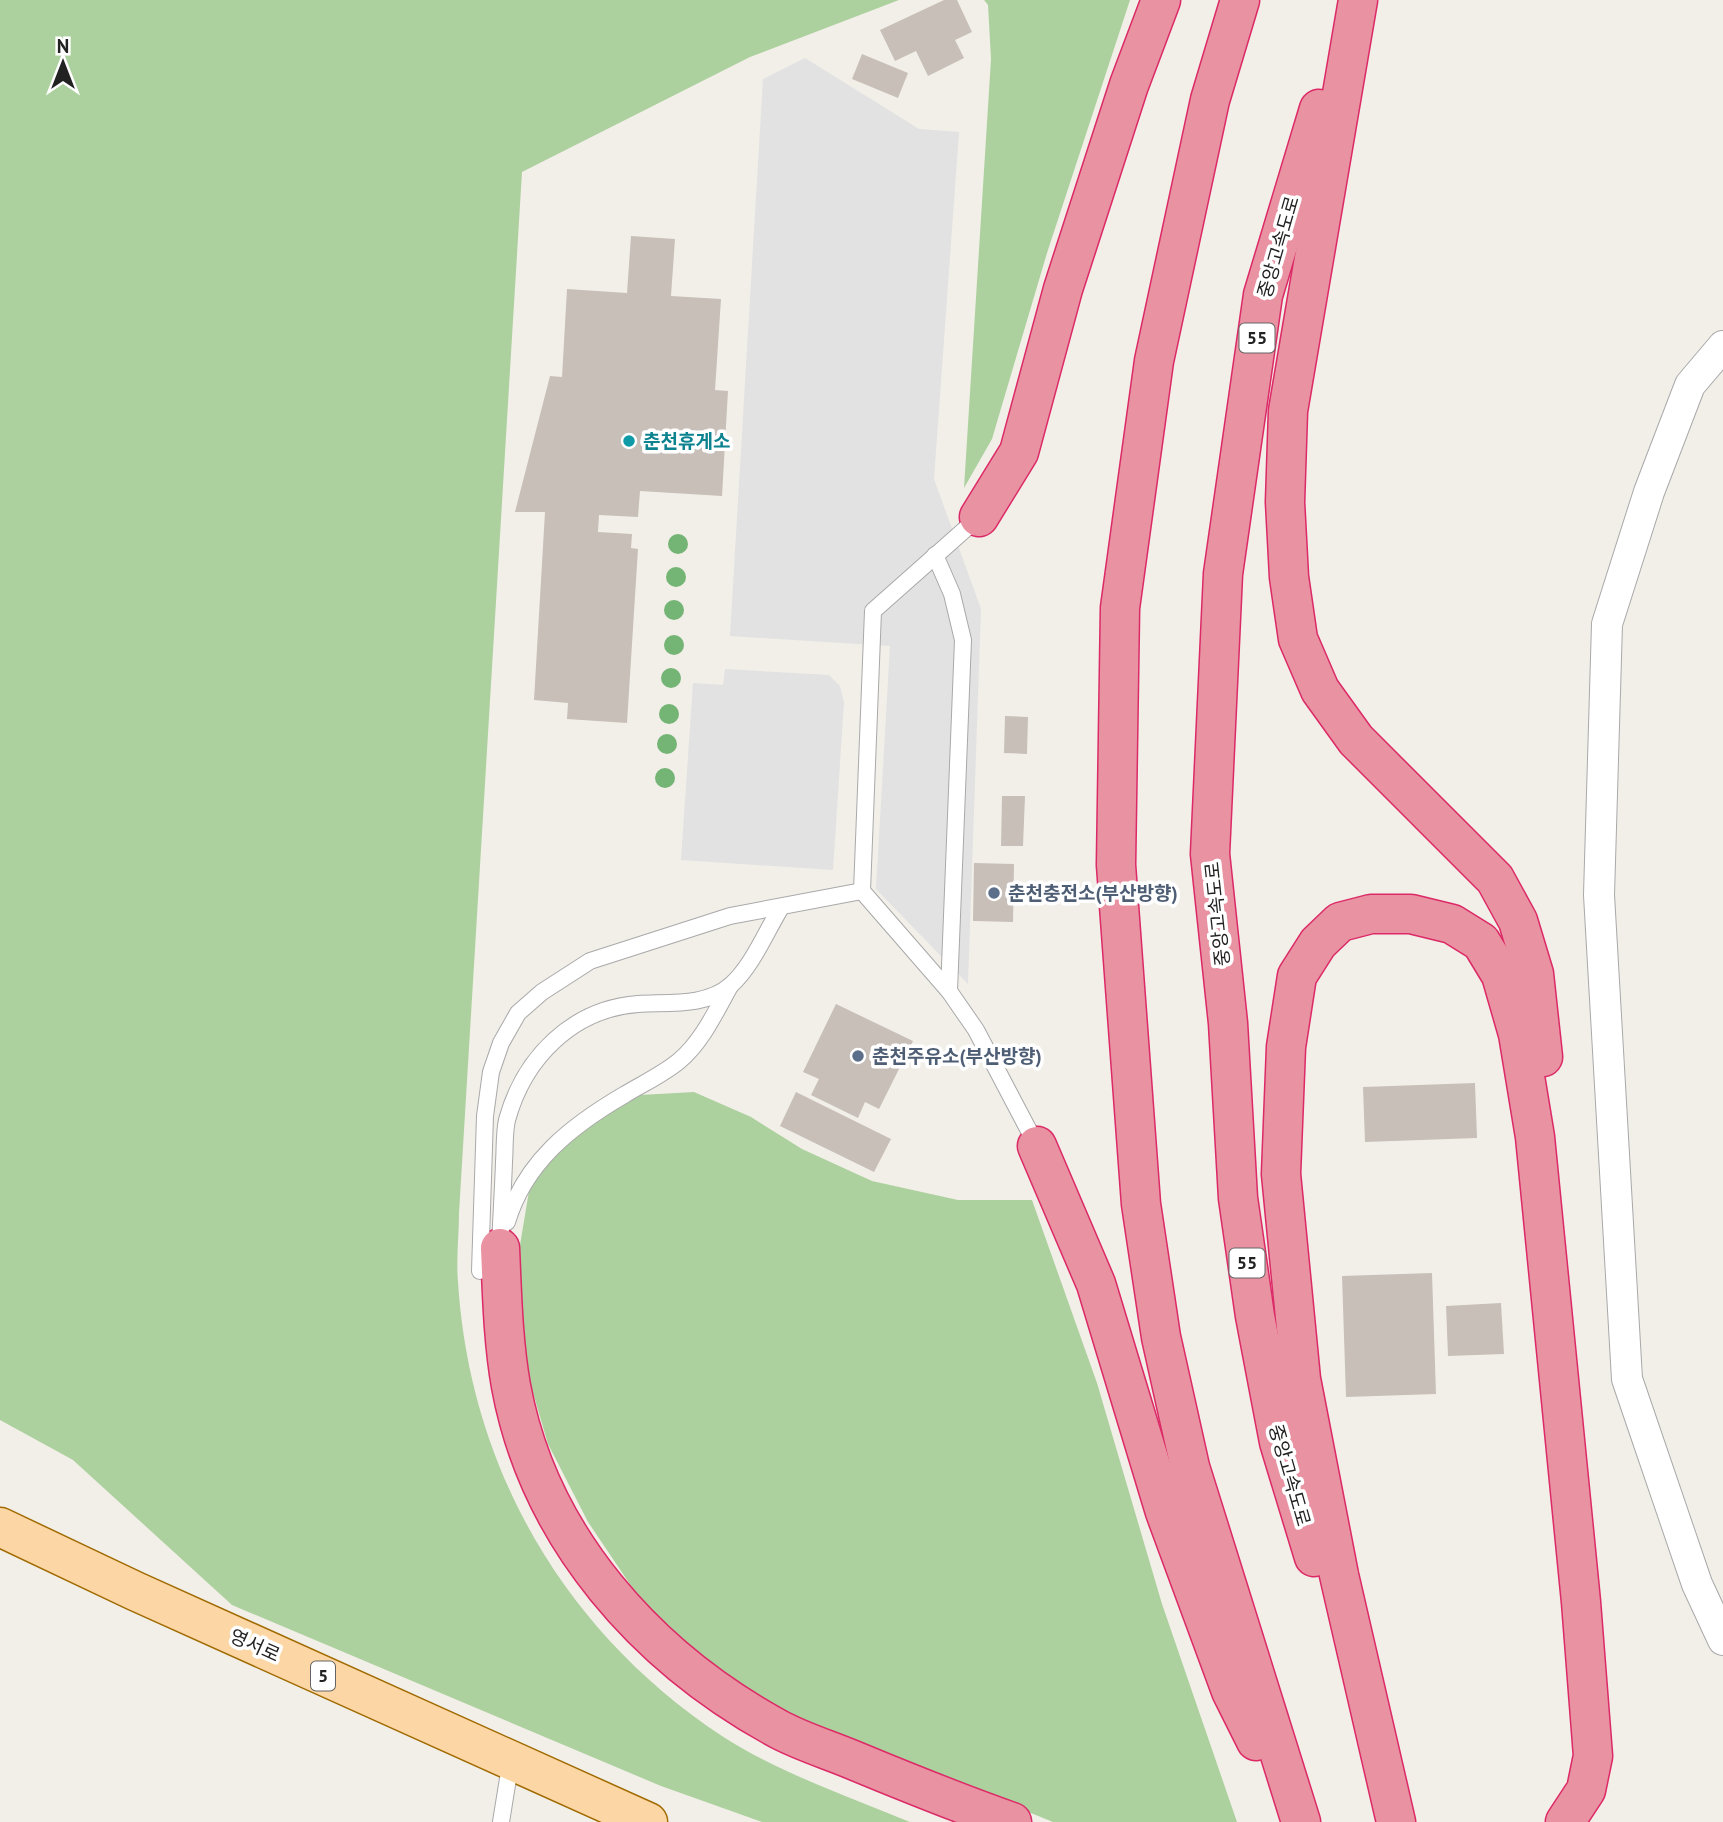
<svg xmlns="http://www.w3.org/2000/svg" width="1723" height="1822" font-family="'PT Sans','Noto Sans KR',sans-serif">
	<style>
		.forest { fill: #add19e }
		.parking { fill: #e2e2e2 }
		.building { fill: #c7bfb8 }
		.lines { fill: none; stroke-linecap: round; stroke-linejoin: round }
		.service-casing { stroke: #a9a9a9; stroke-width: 18 }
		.minor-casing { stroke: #a9a9a9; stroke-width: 32 }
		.primary-casing { stroke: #a06b00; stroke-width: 41 }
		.motorway-casing { stroke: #dc2a67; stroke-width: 41 }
		.service { stroke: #fff; stroke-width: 16 }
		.minor { stroke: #fff; stroke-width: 30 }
		.primary { stroke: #fcd6a4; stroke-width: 38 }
		.motorway { stroke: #e892a2; stroke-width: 38 }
		.tree { fill: #74b475 }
		.culture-dot { fill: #0f9aa8; stroke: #fff; stroke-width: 2.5 }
		.service-dot { fill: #5c6f8a; stroke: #fff; stroke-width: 2.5 }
		.labels { text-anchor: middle; stroke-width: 7; stroke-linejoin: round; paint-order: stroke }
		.shield { fill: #fff; stroke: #646464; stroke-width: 2 }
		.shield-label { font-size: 18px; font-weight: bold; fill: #222 }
		.street-label { font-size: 19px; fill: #222; stroke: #fff }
		.culture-label { font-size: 19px; font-weight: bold; fill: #0d838f; stroke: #fff; text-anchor: start }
		.service-label { font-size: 19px; font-weight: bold; fill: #4e5e75; stroke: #fff; text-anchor: start }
	</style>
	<rect width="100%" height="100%" fill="#f2efe9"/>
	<g class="forest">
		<path d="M0 0H899L750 57 522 172 459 1213C459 1236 456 1259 458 1282 470 1470 566 1633 722 1736 775 1771 852 1798 910 1822H762L661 1786 232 1605 73 1460 0 1420Z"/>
		<polygon points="984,0 1130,0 1047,253 992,439 964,488 991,59 988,5"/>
		<polygon points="694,1092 751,1117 802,1149 872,1181 958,1200 1032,1200 1097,1383 1162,1604 1237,1822 1053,1822 767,1706 652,1617 588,1522 548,1444 524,1362 514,1281 529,1191 547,1158 585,1124 640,1095"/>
	</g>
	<g class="parking">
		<polygon points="805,58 919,129 959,132 934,479 981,609 968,984 876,889 890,646 730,636 763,79"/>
		<polygon points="725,669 829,675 840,686 844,702 833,870 681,860 693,683 723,685"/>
	</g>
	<g class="building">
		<polygon points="944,0 957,0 972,32 955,40 964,58 928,76 916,51 895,61 880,30"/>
		<polygon points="862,54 908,73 898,98 852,79"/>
		<polygon points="631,236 675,239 671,296 721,299 715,390 728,391 722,496 640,491 638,517 599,515 598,532 632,534 631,548 638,549 627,723 567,719 568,703 534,700 545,512 515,512 550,376 562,377 567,289 627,293"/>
		<polygon points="1005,716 1028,717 1027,754 1004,753"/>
		<polygon points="1002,796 1025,796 1023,846 1001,846"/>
		<polygon points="974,863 1014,864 1013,922 973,921"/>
		<polygon points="836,1004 913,1041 879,1109 865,1102 858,1118 811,1095 819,1079 803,1072"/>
		<polygon points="1475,1083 1477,1138 1365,1142 1363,1087"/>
		<polygon points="796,1092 891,1139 874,1172 780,1126"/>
		<polygon points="1432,1273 1436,1394 1346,1397 1342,1276"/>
		<polygon points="1501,1303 1504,1354 1448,1356 1446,1306"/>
	</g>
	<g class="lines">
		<g class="service-casing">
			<g id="service">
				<polyline points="979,517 873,611 862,891 949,991 976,1030 1037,1146"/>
				<polyline points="935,555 952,594 963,640 949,991"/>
				<path d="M507 1222C525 1162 571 1126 624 1095 642 1084 662 1075 679 1061 702 1042 716 1011 730 986"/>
				<path d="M500 1248C501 1219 503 1191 504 1162 505 1149 504 1133 507 1120 524 1058 572 1009 638 1004 668 1002 706 1007 731 985 752 966 765 934 780 909"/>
				<polyline points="480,1271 485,1116 491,1072 501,1043 518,1013 542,992 590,961 730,916 862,891"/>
				<polyline points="501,1822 511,1760"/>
			</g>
		</g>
		<g class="minor-casing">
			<polyline id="minor" points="1723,346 1690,385 1649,492 1607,624 1599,895 1627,1379 1697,1584 1723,1640"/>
		</g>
		<g class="primary-casing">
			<polyline id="primary" points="0,1527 135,1591 648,1822"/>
		</g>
		<g class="motorway-casing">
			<g id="motorway">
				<polyline points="1240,0 1210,100 1154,361 1120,608 1116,865 1141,1204 1161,1337 1190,1467 1301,1822"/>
				<polyline points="1358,0 1288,411 1285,502 1289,577 1298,639 1320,690 1356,740 1495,879 1518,921 1534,974 1543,1057"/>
				<polyline points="979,517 1019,452 1063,289 1129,85 1161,0"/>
				<polyline points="1037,1146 1096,1284 1165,1512 1231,1691 1256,1741"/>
				<path d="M500 1248C502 1293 503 1341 511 1386 539 1538 647 1658 780 1730 803 1742 829 1750 853 1760 906 1782 958 1803 1012 1822"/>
				<polyline points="1314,1557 1279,1442 1255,1316 1238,1198 1228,1023 1210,854 1223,574 1263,295 1319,109"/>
				<polyline points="1396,1822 1339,1575 1301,1379 1281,1174 1286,1047 1297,976 1318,943 1340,922 1371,914 1411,914 1452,924 1481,942 1501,975 1518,1034 1535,1137 1581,1602 1593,1756 1586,1790 1565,1822"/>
			</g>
		</g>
		<use href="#service" class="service"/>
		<use href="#minor" class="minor"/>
		<use href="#primary" class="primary"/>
		<use href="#motorway" class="motorway"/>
	</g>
	<g class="tree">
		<circle cx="678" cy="544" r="10"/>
		<circle cx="676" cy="577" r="10"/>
		<circle cx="674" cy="610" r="10"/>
		<circle cx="674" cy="645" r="10"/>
		<circle cx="671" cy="678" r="10"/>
		<circle cx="669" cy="714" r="10"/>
		<circle cx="667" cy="744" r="10"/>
		<circle cx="665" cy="778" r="10"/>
	</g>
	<circle class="culture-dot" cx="629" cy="441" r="7"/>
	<g class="service-dot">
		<circle cx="994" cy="893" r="7"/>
		<circle cx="858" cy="1056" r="7"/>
	</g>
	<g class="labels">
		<g class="shield">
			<rect x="1239.5" y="323.5" width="35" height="29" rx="5"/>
			<rect x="1229.5" y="1248.5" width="35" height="29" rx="5"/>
			<rect x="311" y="1661.5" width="24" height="29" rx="5"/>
		</g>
		<g class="shield-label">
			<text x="1257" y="344">55</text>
			<text x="1247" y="1269">55</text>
			<text x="323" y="1682">5</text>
		</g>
		<g class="street-label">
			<text transform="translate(1278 247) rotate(-74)" y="7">중앙고속도로</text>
			<text transform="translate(1217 914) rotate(-96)" y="7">중앙고속도로</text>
			<text transform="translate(1290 1475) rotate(74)" y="7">중앙고속도로</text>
			<text transform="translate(255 1645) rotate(24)" y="7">영서로</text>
		</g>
		<g class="culture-label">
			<text x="643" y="448">춘천휴게소</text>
		</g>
		<g class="service-label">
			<text x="1008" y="900">춘천충전소(부산방향)</text>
			<text x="872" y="1063">춘천주유소(부산방향)</text>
		</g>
	</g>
	<g transform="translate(63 63)" stroke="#ffffff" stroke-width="5" paint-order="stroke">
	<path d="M0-5L12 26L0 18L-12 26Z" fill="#222222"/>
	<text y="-10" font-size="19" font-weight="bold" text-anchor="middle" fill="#222222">N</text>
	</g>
</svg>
